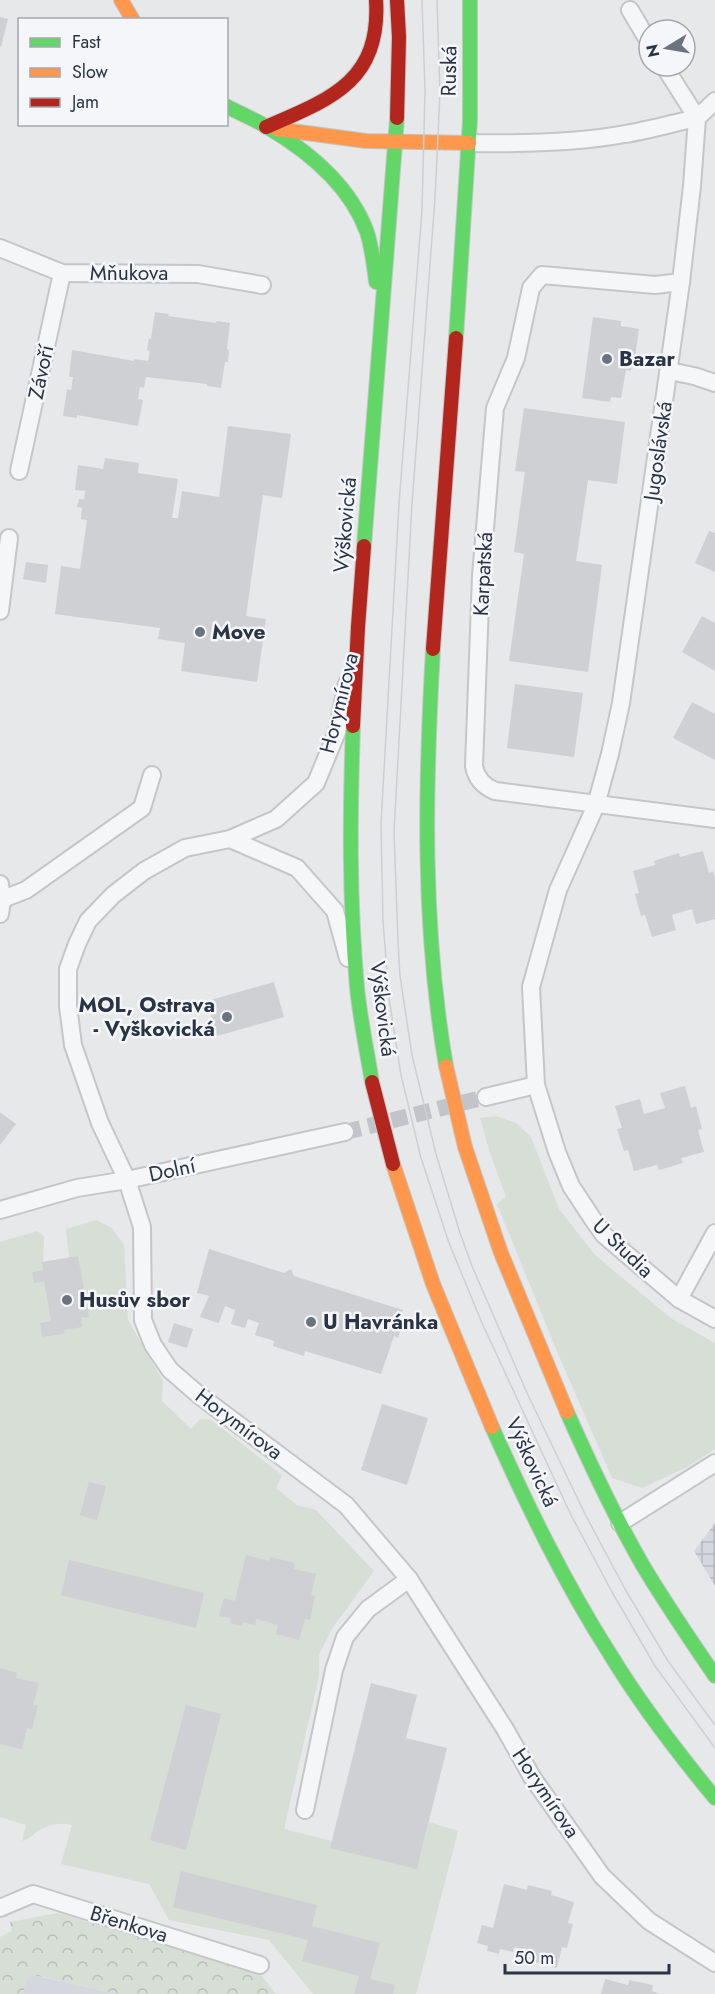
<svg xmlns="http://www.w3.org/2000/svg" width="715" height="1994" font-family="Jost,sans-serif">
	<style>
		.built { fill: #d4d7dd }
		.industrial { fill: url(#industrial-grid) }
		.green { fill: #d6ded6 }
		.forest { fill: url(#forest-crowns) }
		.building { fill: #ced0d3 }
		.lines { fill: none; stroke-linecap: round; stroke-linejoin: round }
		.street-tunnel { stroke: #c1c4c9; stroke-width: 16; stroke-dasharray: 16 8; stroke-linecap: butt }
		.street-casing { stroke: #c4c6c8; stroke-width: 20 }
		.fast-casing { stroke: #c4c6c8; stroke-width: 16 }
		.slow-casing { stroke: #c4c6c8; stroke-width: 16 }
		.jam-casing { stroke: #c4c6c8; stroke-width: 16 }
		.street { stroke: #f5f6f7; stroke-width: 16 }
		.fast { stroke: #63d668; stroke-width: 14 }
		.slow { stroke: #ff974d; stroke-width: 14 }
		.jam { stroke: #b3261e; stroke-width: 14 }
		.tram { stroke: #cecfd2; stroke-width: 1.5 }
		.slow-bridge-casing { stroke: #c4c6c8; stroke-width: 16; stroke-linecap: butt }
		.jam-bridge-casing { stroke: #c4c6c8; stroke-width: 16; stroke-linecap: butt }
		.slow-bridge { stroke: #ff974d; stroke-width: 14 }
		.jam-bridge { stroke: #b3261e; stroke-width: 14 }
		.poi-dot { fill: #6c737f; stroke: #f4f6f9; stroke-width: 2 }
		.labels { text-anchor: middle; stroke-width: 5; stroke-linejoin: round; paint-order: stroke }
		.street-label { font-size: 21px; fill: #2b3445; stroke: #f4f6f9 }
		.poi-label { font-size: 21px; font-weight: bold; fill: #2b3445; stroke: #f4f6f9; text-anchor: start }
	</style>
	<defs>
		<pattern id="industrial-grid" width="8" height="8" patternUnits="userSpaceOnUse" patternTransform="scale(1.5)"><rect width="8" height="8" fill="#d4d7dd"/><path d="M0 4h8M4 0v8" fill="none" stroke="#b6b9bf"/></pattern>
		<pattern id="forest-crowns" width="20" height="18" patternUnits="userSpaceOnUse" patternTransform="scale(1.5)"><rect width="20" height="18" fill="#d6ded6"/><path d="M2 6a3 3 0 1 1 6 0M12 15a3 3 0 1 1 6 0" fill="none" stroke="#b8bfb9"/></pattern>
	</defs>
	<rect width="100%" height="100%" fill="#e6e8ea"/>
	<polygon class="built" points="28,1974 118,1994 23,1994"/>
	<polygon class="industrial" points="715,1523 715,1586 694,1551"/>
	<g class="green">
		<polygon points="496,1116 516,1123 531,1137 559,1209 595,1255 672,1319 715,1343 715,1449 687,1467 642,1488 612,1478 556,1349 497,1204 506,1197 490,1153 480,1118"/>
		<path d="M96 1220 112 1228 124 1245 128 1320 163 1381 162 1401 191 1429 200 1419H210L282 1475 276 1488 297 1505 316 1510 374 1571 331 1630 319 1655V1676L284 1829 332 1841 417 1868 429 1822 458 1831 416 1994H313L269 1940 169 1920 149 1884 61 1864 72 1825C63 1822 47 1825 38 1831 31 1835 34 1837 22 1841L26 1825 0 1817V1242L37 1231 44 1236 43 1270 32 1272 34 1283 44 1282 51 1321 40 1323 42 1337 65 1334 64 1330 81 1318 88 1316 78 1257 69 1258 66 1229Z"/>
	</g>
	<polygon class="forest" points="58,1913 260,1974 276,1994 118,1994 29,1974 23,1994 0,1994 0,1937 12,1931 10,1922"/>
	<g class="building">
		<polygon points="0,17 8,19 1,47 0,46"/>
		<polygon points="155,312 169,314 168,316 216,323 217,321 230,323 227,349 229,350 228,362 225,362 221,388 207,386 207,384 146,377 144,388 140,387 138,399 143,400 138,426 77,415 77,418 63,416 67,389 71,390 73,377 69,377 72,350 134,361 134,359 148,361 150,351 147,350 149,338 151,339"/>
		<polygon points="593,317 621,321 621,326 639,329 635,357 633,357 631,371 626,370 621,398 611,397 610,402 582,398"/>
		<polygon points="524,408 625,422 617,484 588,480 576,561 602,565 588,672 509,661 524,554 514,552 525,472 515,471"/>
		<polygon points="228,426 291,434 282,498 263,495 246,616 266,619 257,682 181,671 185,643 158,639 160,628 55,614 61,566 80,569 87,520 81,519 82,508 77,507 79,499 84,499 85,491 75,490 78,465 103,469 105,458 139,463 138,473 178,479 172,518 178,518 182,491 219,497"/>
		<polygon points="709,531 715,533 715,572 695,563"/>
		<polygon points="26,562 48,565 46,583 23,579"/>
		<polygon points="702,616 715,623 715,671 682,652"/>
		<polygon points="515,684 583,693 574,757 507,748"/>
		<polygon points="692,702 715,714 715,760 673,738"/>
		<polygon points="703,851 709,873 713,871 715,879 715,919 696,924 692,909 672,915 676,930 652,937 645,915 641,916 635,894 639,893 633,871 655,865 654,861 679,853 680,857"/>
		<polygon points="274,982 284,1017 217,1036 207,1001"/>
		<polygon points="685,1086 691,1108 696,1106 702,1129 698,1130 704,1152 681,1158 683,1163 659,1170 657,1165 634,1171 628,1150 624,1151 617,1129 622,1128 615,1106 640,1099 644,1114 665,1108 660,1093"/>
		<polygon points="0,1112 16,1124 0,1145"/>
		<polygon points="209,1249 284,1273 291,1269 294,1276 403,1310 397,1327 401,1328 398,1338 394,1336 381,1374 305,1351 304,1356 273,1346 274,1341 255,1335 259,1323 248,1319 245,1328 231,1324 235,1310 225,1306 219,1323 200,1317 209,1296 197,1293"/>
		<polygon points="78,1256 89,1317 81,1318 82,1327 64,1330 65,1334 42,1337 40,1323 51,1321 44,1282 34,1283 32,1272 43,1270 42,1262"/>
		<polygon points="174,1323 193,1329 187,1348 168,1342"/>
		<polygon points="382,1404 428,1418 407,1485 361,1470"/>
		<polygon points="89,1482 106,1486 97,1520 80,1515"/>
		<polygon points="246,1555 269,1561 270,1557 295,1563 294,1569 316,1574 311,1595 315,1596 310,1620 305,1619 299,1640 276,1634 278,1625 256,1619 255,1625 243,1622 242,1626 230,1623 231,1618 219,1616 224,1598 235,1601"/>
		<polygon points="69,1560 204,1593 196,1628 61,1595"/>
		<polygon points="0,1668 17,1673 16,1678 39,1683 33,1705 38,1706 32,1729 27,1728 22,1749 0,1744"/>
		<polygon points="371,1683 417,1695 406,1738 447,1748 417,1869 330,1848"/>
		<polygon points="186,1705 221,1714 186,1850 150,1840"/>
		<polygon points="181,1871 317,1905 312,1926 380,1943 370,1979 395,1985 393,1994 354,1994 359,1976 302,1961 308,1940 173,1907"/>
		<polygon points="504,1884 527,1890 528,1885 552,1891 551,1895 574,1902 568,1923 573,1924 567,1948 562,1947 557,1968 532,1961 535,1953 514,1947 513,1952 500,1949 499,1954 487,1951 488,1946 477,1943 482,1925 493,1928"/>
		<polygon points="605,1979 628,1985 629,1980 653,1985 652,1991 660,1994 601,1994"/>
	</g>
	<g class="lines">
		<polyline class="street-tunnel" points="345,1132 486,1097"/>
		<g class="street-casing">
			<g id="street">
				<polyline points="630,10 649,42"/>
				<polyline points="715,101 697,118 692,186 681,282 621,703 610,754 596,805 558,890 531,987 536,1085 557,1152 571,1186 594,1221 604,1235 679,1299 715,1319"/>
				<path d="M469 143C519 144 576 143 625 134 650 130 673 123 697 118L664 66"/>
				<polyline points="0,248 62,273 198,274 262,285"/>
				<path d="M681 282 655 285 542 275 531 288 516 358 495 408 481 576 474 766C476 778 483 786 495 791L715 819"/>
				<polyline points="669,371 694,376 715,383"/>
				<polyline points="19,471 62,273"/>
				<polyline points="0,611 9,538"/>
				<polyline points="347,683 337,732 316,783 276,819 230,839 185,848 144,871 113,895 88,921 77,944 68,969 68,1006 73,1045 100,1123 127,1180 142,1227 143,1320 153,1345 170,1370 200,1396 346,1505 409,1579 505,1729 532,1777 602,1876 649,1921 715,1963"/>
				<polyline points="230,839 297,868 335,911 348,958"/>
				<polyline points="0,884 2,900 0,914"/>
				<polyline points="0,900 26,890 142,808 152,775"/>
				<polyline points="486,1097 536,1085"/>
				<polyline points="0,1210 77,1188 127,1180 345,1132"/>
				<polyline points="679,1299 715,1233"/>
				<polyline points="620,1523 715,1463"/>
				<polyline points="305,1810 334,1670 345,1637 368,1609 409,1579"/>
				<polyline points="0,1908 33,1894 260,1965"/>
			</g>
		</g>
		<g class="fast-casing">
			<g id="fast">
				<path d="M226 106C239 113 254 119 267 127 308 151 350 186 367 232 372 248 374 265 376 282"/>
				<polyline points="456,338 470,120 470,0"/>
				<polyline points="364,546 397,118"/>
				<path d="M433 649C425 790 422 926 446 1066"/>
				<path d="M353 726C350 813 349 900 357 987 360 1019 367 1051 372 1082"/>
				<path d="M567 1412C590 1464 614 1515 642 1564 665 1603 690 1639 715 1676"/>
				<path d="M492 1427C527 1505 564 1582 610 1654 641 1705 677 1752 715 1798"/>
			</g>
		</g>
		<g class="slow-casing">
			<g id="slow">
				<polyline points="121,0 133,20"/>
				<polyline points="277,129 366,141 469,143"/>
				<polyline points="465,1147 501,1253 567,1412"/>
				<polyline points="393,1164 433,1284 492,1427"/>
			</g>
		</g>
		<g class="jam-casing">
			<g id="jam">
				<polyline points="397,118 399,37 397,0"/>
				<path d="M266 127C331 99 381 81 376 0"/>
				<polyline points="433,649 456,338"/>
				<polyline points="353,726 358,627 364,546"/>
			</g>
		</g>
		<use href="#street" class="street"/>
		<use href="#fast" class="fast"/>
		<use href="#slow" class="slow"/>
		<use href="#jam" class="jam"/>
		<g class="tram">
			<polyline points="422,0 425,91 422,210 399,504 381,824 383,921 389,998 401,1075 421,1158 449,1243 482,1323 571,1515 612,1592 655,1666 715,1748"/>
			<polyline points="437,0 440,93 435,198 412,504 394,832 398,942 400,976 412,1055 436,1154 460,1233 472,1266 527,1393 585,1514 625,1589 668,1661 715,1725"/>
		</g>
		<g class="slow-bridge-casing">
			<polyline id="slow-bridge" points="446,1066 465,1147"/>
		</g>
		<g class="jam-bridge-casing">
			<polyline id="jam-bridge" points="372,1082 393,1164"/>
		</g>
		<use href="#slow-bridge" class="slow-bridge"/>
		<use href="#jam-bridge" class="jam-bridge"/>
	</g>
	<g class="poi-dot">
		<circle cx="607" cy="359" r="6"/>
		<circle cx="200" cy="632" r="6"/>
		<circle cx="227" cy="1017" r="6"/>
		<circle cx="67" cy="1300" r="6"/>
		<circle cx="311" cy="1322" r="6"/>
	</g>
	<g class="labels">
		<g class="street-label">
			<text transform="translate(449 71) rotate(-89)" y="7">Ruská</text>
			<text x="129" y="280">Mňukova</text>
			<text transform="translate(41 372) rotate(-78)" y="7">Závoří</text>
			<text transform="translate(658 451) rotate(-82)" y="7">Jugoslávská</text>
			<text transform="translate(345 525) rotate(-85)" y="7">Výškovická</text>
			<text transform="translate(483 574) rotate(-87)" y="7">Karpatská</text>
			<text transform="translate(339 703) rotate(-76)" y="7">Horymírova</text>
			<text transform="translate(383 1009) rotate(83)" y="7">Výškovická</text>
			<text transform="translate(172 1170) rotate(-12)" y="7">Dolní</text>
			<text transform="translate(623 1248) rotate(44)" y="7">U Studia</text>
			<text transform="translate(239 1424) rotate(37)" y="7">Horymírova</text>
			<text transform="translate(532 1462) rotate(65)" y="7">Výškovická</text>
			<text transform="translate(546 1793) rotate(56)" y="7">Horymírova</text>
			<text transform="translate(129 1924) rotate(17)" y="7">Břenkova</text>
		</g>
		<g class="poi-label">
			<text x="619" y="366">Bazar</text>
			<text x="212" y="639">Move</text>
			<text x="215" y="1012" text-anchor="end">MOL, Ostrava<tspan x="215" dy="24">- Vyškovická</tspan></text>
			<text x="79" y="1307">Husův sbor</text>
			<text x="323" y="1329">U Havránka</text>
		</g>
	</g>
	<rect x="18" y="18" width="210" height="108" fill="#f4f6f9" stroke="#a4a8b1" stroke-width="1.5"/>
	<rect x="30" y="38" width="30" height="9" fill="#63d668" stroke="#a4a8b1" stroke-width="1.5"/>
	<text x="72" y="48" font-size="18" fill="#2b3445">Fast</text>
	<rect x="30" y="68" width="30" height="9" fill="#ff974d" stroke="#a4a8b1" stroke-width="1.5"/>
	<text x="72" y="78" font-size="18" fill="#2b3445">Slow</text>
	<rect x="30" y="98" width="30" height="9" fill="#b3261e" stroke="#a4a8b1" stroke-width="1.5"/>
	<text x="72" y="108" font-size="18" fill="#2b3445">Jam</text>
	<g transform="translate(667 48) rotate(259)"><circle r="28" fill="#f4f6f9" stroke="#a4a8b1" stroke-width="1.5"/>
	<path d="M0-4.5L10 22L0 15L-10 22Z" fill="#6c737f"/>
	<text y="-9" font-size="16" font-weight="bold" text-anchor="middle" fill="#2b3445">N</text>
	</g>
	<path d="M505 1964v9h164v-9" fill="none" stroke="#2b3445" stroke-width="3"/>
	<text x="514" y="1964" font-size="18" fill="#2b3445" stroke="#f4f6f9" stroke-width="4.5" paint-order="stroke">50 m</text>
</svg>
